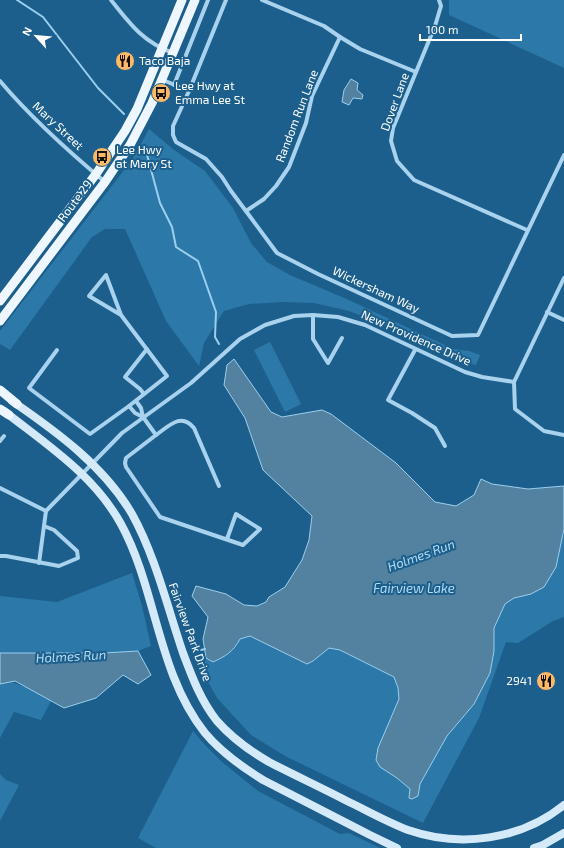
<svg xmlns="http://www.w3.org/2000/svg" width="564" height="848" font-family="'Exo 2',sans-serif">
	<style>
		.green { fill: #2c78a8 }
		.water { fill: #5382a1; stroke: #9bcfef }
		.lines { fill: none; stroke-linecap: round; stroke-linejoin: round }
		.stream { stroke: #9bcfef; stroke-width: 2 }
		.street { stroke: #a8d2ed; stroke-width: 4 }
		.secondary { stroke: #d5eaf9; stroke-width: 8 }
		.primary { stroke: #eef7ff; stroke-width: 9 }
		.labels { text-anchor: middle; stroke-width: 4; stroke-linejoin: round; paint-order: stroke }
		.poi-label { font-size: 12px; fill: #fff; stroke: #1c5f8c; text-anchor: start }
		.street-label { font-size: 12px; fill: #fff; stroke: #1c5f8c }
		.water-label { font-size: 13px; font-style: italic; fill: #b4dcf4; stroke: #1c5f8c }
	</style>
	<rect width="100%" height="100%" fill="#1c5f8c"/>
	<g class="green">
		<polygon points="449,0 564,0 564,68 449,15"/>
		<polygon points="149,129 174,150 205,171 233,208 251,243 267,262 290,275 349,300 453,349 469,351 480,355 476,365 454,359 378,322 349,311 314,303 283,302 249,304 224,311 204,343 199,366 166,321 125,229 105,229 92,237 10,350 0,344 0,331 121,174 135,155"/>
		<polygon points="270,342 301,404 285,412 254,350"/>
		<path d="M562 535 564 536V617L553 621 518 643 506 642 479 718 423 823 285 756 251 735 217 698 202 671 206 658 213 662C226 656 234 652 240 639L250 636 307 664 313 661 329 648 340 650 394 677 398 688 399 699 395 710 397 778 410 789 409 797 418 796 420 784 447 736 474 704 490 673 494 651V628L505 604 514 598 531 594 556 567Z"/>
		<polygon points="132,573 142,606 151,646 138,651 104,653 0,653 0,596 57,602"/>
		<polygon points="11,682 29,688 51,686 51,701 41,720 14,712 0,738 0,684"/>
		<polygon points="193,731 204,744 221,761 258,791 340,834 349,833 380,848 156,848 138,838"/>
		<polygon points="0,774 6,780 19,785 0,821"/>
	</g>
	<g class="water">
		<polygon points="351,79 358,83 357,90 363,95 362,99 353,98 349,105 342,102 344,90"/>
		<path d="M234 359 271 412 282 417 322 410 331 414 396 463 435 502 456 506 474 495 481 479 492 484 528 489 564 486V529L556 567 544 587 531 594 514 598 505 604 494 628V651L490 673 474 704 447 736 420 784 418 796 412 799 409 798 410 789 397 778 380 767 376 760 378 748 399 699 398 688 394 677 340 650 329 648 313 661 307 664 250 636 240 639C233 652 226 656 213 662L206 658 203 639 208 617 192 596 196 586 226 594 244 605 257 606 266 602 269 597 285 587 302 560 309 540 312 516 263 470 245 418 224 385 227 365Z"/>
		<polygon points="138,651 151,675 138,684 123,675 96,698 64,708 15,681 0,684 0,653 104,653"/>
	</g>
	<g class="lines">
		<g class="stream">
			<polyline points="17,0 43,17 98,88 124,114"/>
			<polyline points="144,147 146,151 160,203 172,227 176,247 198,261 216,312 215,337 219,344"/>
			<polyline points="197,651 205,649"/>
		</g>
		<g class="street">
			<path d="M111 0C130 24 143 42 173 53"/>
			<polyline points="262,0 324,26 340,37 360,49 416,72"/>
			<polyline points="439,0 441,6 435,26 393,128 391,141 397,161 414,180 527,230"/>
			<polyline points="163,80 189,91 173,126 173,135 176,142 206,159 222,177 231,191 277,253 318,274 452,336 478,335 564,155"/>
			<path d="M0 81C31 118 68 151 105 182"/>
			<polyline points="174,85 208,0"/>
			<polyline points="189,91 226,0"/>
			<polyline points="246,211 264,199 276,186 289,167 306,123 312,96 340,37"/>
			<polyline points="547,312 564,320"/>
			<polyline points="313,315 313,339 328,363 342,338"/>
			<polyline points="57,350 29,388 90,434 129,406 167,376 121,315 106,275 89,296 121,315"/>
			<polyline points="415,350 388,400 412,413 435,428 445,446"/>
			<polyline points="514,382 515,409 544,431 564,435"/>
			<polyline points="144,394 140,389 125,377 147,349"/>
			<polyline points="129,406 135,413 143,417 141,408 136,401"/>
			<path d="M143 417 156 435C169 426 181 412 194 428L219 486"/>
			<polyline points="156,435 126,458 125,463 126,467 160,517 243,545 260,529 236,514 227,539"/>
			<polyline points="0,441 4,436"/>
			<polyline points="0,488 46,511"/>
			<polyline points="0,556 6,556 59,566 78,558 77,551 54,530 44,526"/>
			<polyline points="39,563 46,511 122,433 191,383 240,339 265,325 294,316 313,315 338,317 365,325 465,372 482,377 514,382 564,278"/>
		</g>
		<g class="secondary">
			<path d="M12 401C57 432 104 466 132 514 155 555 168 609 183 653 192 677 201 701 217 721 232 738 250 751 269 762 294 775 320 787 345 800 366 810 387 822 408 830 460 848 521 840 564 805"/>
			<path d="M4 411C47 445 94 475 121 524 157 590 157 673 205 733 221 752 242 767 263 780L370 835 397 848"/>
			<polyline points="534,848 543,845 564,833"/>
		</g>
		<g class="primary">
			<polyline points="0,301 96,174 125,131 137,109 182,0"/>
			<polyline points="0,321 105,182 130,145 152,103 195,0"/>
			<polyline points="0,390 17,404"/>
			<polyline points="0,409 9,415"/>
		</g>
	</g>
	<defs>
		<g id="restaurant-disc" transform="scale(1)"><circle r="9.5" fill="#fdb966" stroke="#1c5f8c"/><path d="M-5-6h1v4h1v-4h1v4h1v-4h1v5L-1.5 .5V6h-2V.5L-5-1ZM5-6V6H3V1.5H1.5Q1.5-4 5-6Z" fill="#111"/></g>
		<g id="bus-disc" transform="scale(1)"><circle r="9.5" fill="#fdb966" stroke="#1c5f8c"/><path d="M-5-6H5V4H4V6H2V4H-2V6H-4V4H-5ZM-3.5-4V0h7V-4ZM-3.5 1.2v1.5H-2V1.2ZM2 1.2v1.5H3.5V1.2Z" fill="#111"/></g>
	</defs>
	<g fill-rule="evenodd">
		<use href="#restaurant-disc" x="125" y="61"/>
		<use href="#bus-disc" x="161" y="93"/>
		<use href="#bus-disc" x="102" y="157"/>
		<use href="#restaurant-disc" x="546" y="681"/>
	</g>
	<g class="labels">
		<g class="poi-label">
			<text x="139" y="65">Taco Baja</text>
			<text x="175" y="90">Lee Hwy at<tspan x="175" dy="14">Emma Lee St</tspan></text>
			<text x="116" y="154">Lee Hwy<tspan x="116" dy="14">at Mary St</tspan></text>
			<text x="532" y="685" text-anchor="end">2941</text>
		</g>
		<g class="street-label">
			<text transform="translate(395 102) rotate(-70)" y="4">Dover Lane</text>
			<text transform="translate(297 116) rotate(-69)" y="4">Random Run Lane</text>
			<text transform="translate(58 126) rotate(43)" y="4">Mary Street</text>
			<text transform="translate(75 201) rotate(-53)" y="4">Route 29</text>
			<text transform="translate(376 290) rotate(25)" y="4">Wickersham Way</text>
			<text transform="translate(416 338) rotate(24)" y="4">New Providence Drive</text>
			<text transform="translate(190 632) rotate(70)" y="4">Fairview Park Drive</text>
		</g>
		<g class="water-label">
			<text transform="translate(421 555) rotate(-20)" y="5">Holmes Run</text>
			<text x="414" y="593">Fairview Lake</text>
			<text transform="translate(71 656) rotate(-3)" y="5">Holmes Run</text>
		</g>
	</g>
	<g transform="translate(36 36) rotate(297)" stroke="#1c5f8c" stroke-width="3" paint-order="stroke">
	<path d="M0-3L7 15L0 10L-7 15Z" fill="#ffffff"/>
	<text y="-6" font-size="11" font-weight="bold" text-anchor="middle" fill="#ffffff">N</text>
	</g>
	<path d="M420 34v6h101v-6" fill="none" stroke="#ffffff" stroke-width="2"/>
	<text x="426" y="34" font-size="12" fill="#ffffff" stroke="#1c5f8c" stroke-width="3" paint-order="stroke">100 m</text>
</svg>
